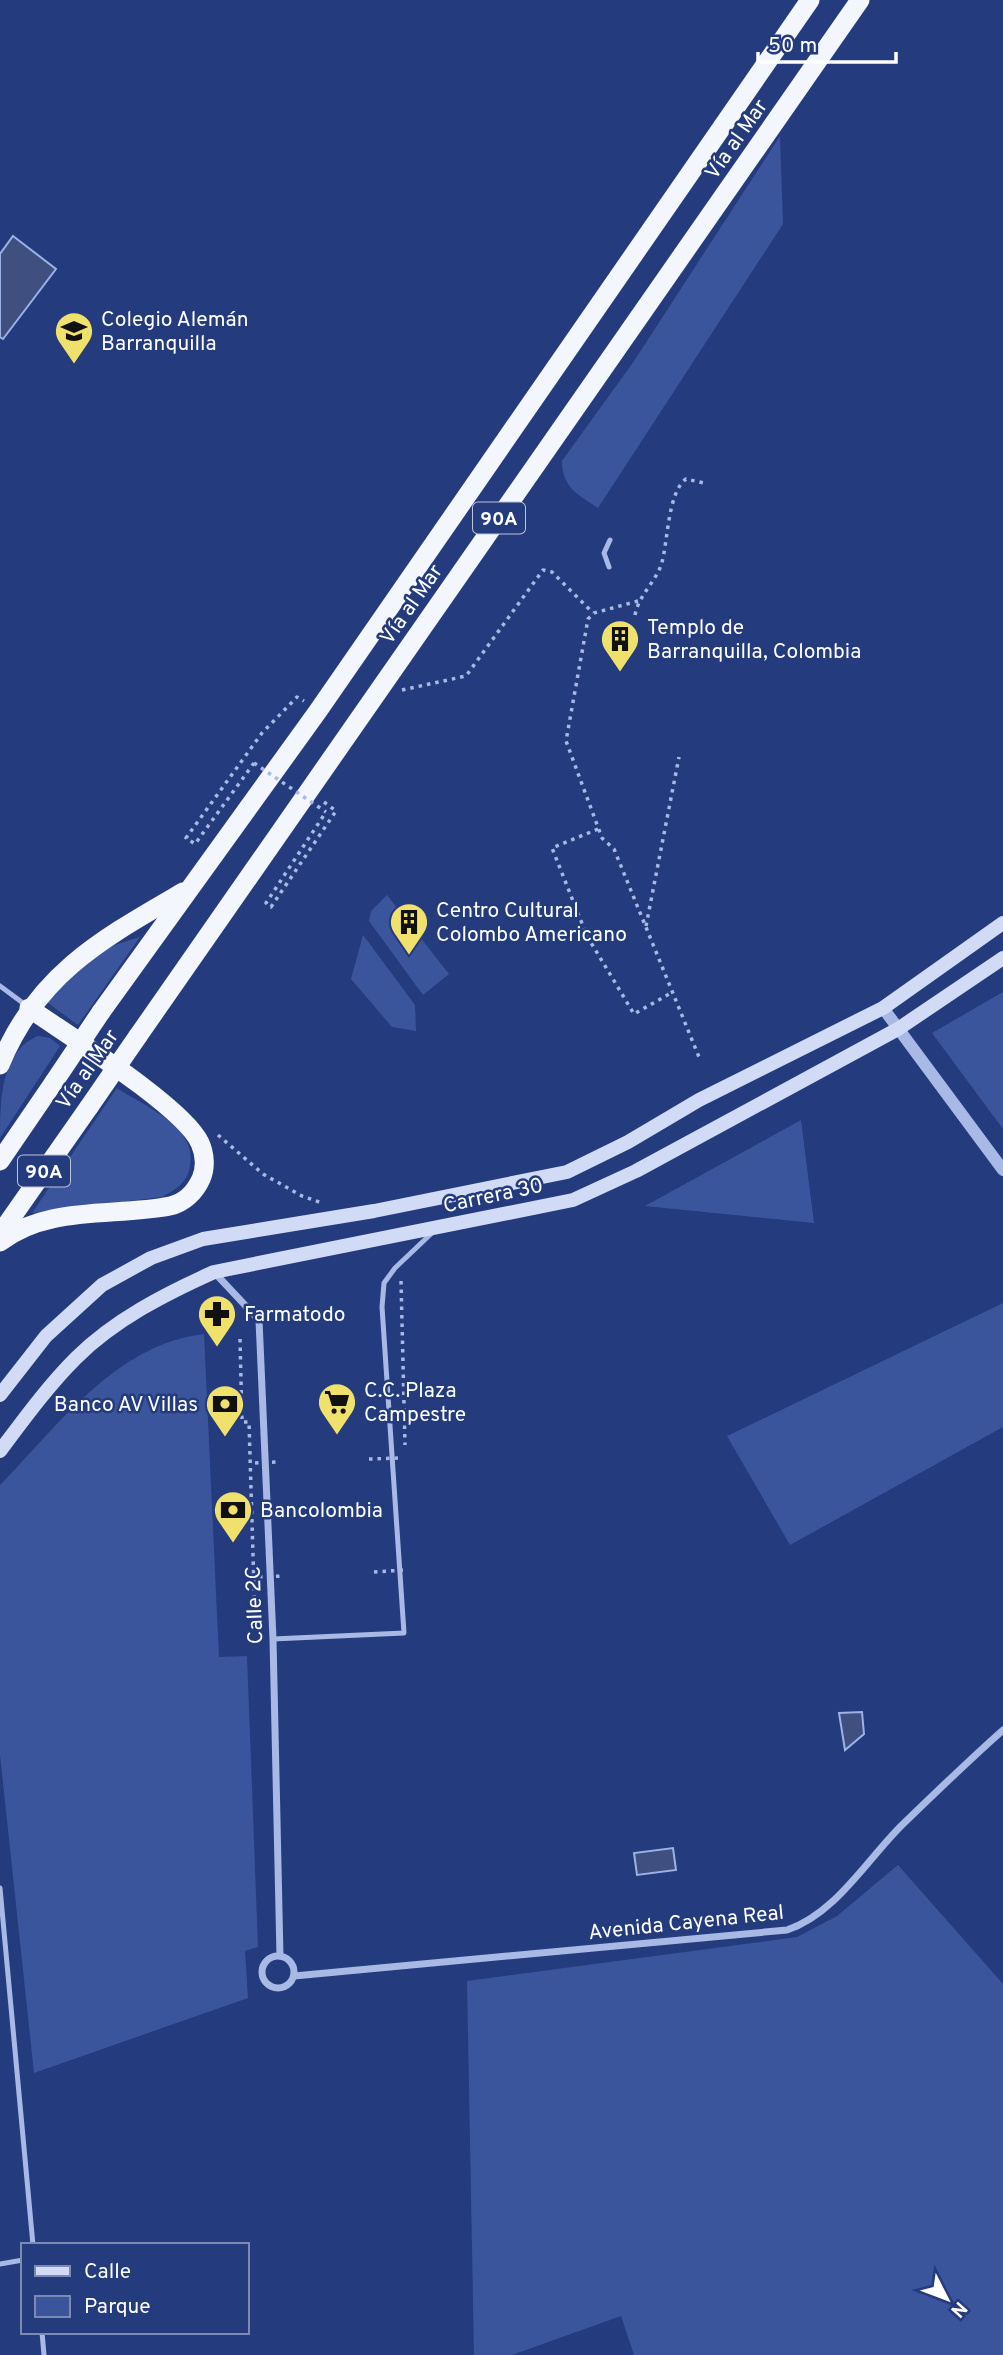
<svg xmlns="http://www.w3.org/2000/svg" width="1003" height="2355" font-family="Overpass,sans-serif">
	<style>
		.green { fill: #3b559c }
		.water { fill: #3e4f80; stroke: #9cb2e6; stroke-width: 2 }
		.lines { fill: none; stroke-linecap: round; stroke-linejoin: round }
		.path { stroke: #a8b9e5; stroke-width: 3.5; stroke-dasharray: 3.5 5; stroke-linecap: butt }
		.service { stroke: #a8b9e5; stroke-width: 5 }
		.minor { stroke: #a8b9e5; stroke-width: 7 }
		.tertiary { stroke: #a8b9e5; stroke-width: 12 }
		.secondary { stroke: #d2dbf5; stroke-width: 14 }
		.trunk { stroke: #f4f6fe; stroke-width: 19 }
		.path-bridge { stroke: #a8b9e5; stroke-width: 3.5; stroke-dasharray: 3.5 5; stroke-linecap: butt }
		.trunk-bridge { stroke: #f4f6fe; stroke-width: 19 }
		.labels { text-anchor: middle; stroke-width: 5; stroke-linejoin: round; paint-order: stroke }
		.shield { fill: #243b7d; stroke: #bdc4d8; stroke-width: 2 }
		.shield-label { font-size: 19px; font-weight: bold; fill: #fff }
		.street-label { font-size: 21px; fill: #fff; stroke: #243b7d }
		.poi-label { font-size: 21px; fill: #fff; stroke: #243b7d; text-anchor: start }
	</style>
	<rect width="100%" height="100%" fill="#243b7d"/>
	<g class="green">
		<path d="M780 136 783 224 598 508C578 495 562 487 562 461L634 361Z"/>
		<polygon points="387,895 449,974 423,995 369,921 371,911"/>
		<polygon points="363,935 415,1005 416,1031 392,1027 351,979"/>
		<polygon points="140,937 78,1025 44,1000 102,949"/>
		<polygon points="1003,992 1003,1129 932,1033"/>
		<path d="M38 1036 50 1038 60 1046 0 1138C0 1102 0 1052 38 1036Z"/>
		<path d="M117 1088C144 1106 198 1127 190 1166 188 1182 175 1190 162 1197L32 1213Z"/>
		<polygon points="801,1120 814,1223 645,1206"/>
		<polygon points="1003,1303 1003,1427 790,1545 727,1436"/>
		<path d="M204 1334 219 1657 247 1656 258 1947 245 1951 248 1998 34 2073 0 1755V1485C58 1426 116 1344 204 1334Z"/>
		<polygon points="898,1865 1003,1984 1003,2355 634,2355 621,2316 512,2355 474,2355 467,1981 797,1937 837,1916"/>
	</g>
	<g class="water">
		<polygon points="13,236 56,269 3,339 0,337 0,254"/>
		<polygon points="862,1712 864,1734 845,1750 839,1713"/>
		<polygon points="673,1848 676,1870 637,1875 634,1853"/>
	</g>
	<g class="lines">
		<g class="path">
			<polyline points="638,601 594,613 588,619 566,741 602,838 614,849 699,1057"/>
			<path d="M635 615C639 594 657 581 662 562 668 540 668 492 686 479L704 483"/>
			<polyline points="402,690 466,676 543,570 552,572 593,613"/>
			<polyline points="254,763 195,844 186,838 262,733 297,697 304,701"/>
			<polyline points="324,802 336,811 271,907 266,903 326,812"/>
			<polyline points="598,829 552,848 587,936 634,1014 671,993"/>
			<polyline points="646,926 679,757"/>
			<polyline points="218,1135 263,1174 302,1196 322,1203"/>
			<polyline points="401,1281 405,1445"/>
			<polyline points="240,1339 242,1422 249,1422 255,1621"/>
		</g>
		<g class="service">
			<polyline points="609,567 604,553 610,540"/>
			<polyline points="0,986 27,1006"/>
			<polyline points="273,1639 404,1633 382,1307 384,1283 395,1268 434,1231"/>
			<polyline points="0,1888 33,2245"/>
			<polyline points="0,2264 23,2260"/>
			<polyline points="42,2332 44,2355"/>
		</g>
		<g class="minor">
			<polyline points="214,1272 259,1320 273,1639 280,1956"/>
			<circle cx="278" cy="1972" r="16"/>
			<path d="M294 1976 787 1930C835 1914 866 1861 901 1826 934 1794 968 1761 1003 1730"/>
		</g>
		<polyline class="tertiary" points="883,1008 1003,1170"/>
		<g class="secondary">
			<polyline points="0,1395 46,1336 102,1285 151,1258 203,1239 374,1211 567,1172 628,1142 699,1100 883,1008 1003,923"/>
			<path d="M0 1451C24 1419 48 1386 76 1358 114 1320 165 1294 214 1272L573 1200 636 1171 898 1029 1003 958"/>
		</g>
		<g class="trunk">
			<polyline points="101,1012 318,711 810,0"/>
			<polyline points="138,1036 860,0"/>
			<path d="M0 1065C37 974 102 939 183 892"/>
			<polyline points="0,1161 54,1082"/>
			<polyline points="0,1234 89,1107"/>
			<path d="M0 1242C48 1205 114 1217 170 1206 184 1203 195 1192 201 1179 206 1168 205 1154 200 1143 184 1107 66 1034 29 1008"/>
		</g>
		<g class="path-bridge">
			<polyline points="254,763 326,812"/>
			<polyline points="369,1459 401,1458"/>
			<polyline points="255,1463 278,1462"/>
			<polyline points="374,1572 404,1570"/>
			<polyline points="259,1577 283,1576"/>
		</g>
		<g class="trunk-bridge">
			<polyline points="54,1082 101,1012"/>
			<polyline points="89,1107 138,1036"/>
		</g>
	</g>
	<defs>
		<g id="school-pin" transform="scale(2.0125)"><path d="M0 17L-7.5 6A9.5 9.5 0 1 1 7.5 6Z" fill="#f0e16c" stroke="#243b7d"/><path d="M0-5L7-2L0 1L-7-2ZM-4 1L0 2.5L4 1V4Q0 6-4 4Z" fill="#111"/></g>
		<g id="building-pin" transform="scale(2.0125)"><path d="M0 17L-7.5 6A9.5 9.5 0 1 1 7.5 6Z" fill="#f0e16c" stroke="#243b7d"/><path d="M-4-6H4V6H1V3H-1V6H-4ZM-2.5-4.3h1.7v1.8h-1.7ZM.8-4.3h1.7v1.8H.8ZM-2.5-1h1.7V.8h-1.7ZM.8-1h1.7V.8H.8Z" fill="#111"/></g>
		<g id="pharmacy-pin" transform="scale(2.0125)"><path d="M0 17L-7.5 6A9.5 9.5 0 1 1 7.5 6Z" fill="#f0e16c" stroke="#243b7d"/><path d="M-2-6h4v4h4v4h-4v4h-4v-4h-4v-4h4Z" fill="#111"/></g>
		<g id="supermarket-pin" transform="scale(2.0125)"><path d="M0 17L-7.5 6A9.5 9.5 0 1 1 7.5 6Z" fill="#f0e16c" stroke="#243b7d"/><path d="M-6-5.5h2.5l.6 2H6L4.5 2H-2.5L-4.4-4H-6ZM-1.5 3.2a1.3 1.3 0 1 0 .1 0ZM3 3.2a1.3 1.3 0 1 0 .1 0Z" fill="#111"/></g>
		<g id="bank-pin" transform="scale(2.0125)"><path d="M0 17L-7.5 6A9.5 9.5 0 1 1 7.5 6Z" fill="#f0e16c" stroke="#243b7d"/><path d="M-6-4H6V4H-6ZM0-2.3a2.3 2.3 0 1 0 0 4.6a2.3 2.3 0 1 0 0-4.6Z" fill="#111"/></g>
	</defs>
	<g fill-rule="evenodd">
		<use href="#school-pin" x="74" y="331"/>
		<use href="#building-pin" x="620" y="639"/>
		<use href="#building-pin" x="409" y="922"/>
		<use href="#pharmacy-pin" x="217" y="1314"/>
		<use href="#supermarket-pin" x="337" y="1402"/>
		<use href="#bank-pin" x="225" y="1404"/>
		<use href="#bank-pin" x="233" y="1510"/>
	</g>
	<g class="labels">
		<g class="shield">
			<rect x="473" y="502.5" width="52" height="31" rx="5"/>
			<rect x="18" y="1155.5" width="52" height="31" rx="5"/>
		</g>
		<g class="shield-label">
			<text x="499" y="525">90A</text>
			<text x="44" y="1178">90A</text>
		</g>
		<g class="street-label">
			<text transform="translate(736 139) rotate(-55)" y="7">Vía al Mar</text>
			<text transform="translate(411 604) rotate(-55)" y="7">Vía al Mar</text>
			<text transform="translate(87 1069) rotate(-55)" y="7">Vía al Mar</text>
			<text transform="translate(493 1195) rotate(-12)" y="7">Carrera 30</text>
			<text transform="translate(254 1605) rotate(-92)" y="7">Calle 2C</text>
			<text transform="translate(686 1922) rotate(-6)" y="7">Avenida Cayena Real</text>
		</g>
		<g class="poi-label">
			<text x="101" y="326">Colegio Alemán<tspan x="101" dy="24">Barranquilla</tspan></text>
			<text x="647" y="634">Templo de<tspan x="647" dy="24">Barranquilla, Colombia</tspan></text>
			<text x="436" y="917">Centro Cultural<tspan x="436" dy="24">Colombo Americano</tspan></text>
			<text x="244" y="1321">Farmatodo</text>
			<text x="364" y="1397">C.C. Plaza<tspan x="364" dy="24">Campestre</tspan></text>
			<text x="198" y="1411" text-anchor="end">Banco AV Villas</text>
			<text x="260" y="1517">Bancolombia</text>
		</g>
	</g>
	<rect x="21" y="2243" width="228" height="91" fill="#243b7d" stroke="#7c89b1" stroke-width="2"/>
	<rect x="35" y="2266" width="35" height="10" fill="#d2dbf5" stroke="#7c89b1" stroke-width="2"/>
	<text x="84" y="2278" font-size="21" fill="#ffffff">Calle</text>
	<rect x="35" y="2296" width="35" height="21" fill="#3b559c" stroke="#7c89b1" stroke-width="2"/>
	<text x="84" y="2313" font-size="21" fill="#ffffff">Parque</text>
	<g transform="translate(947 2299) rotate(132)" stroke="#243b7d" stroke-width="5" paint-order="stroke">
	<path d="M0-5L12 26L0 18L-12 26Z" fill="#ffffff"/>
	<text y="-10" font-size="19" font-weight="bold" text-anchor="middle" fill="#ffffff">N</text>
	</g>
	<path d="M758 52v10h138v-10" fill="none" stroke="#ffffff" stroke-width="3.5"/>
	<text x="768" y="52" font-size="21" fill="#ffffff" stroke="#243b7d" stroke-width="5" paint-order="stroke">50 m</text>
</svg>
